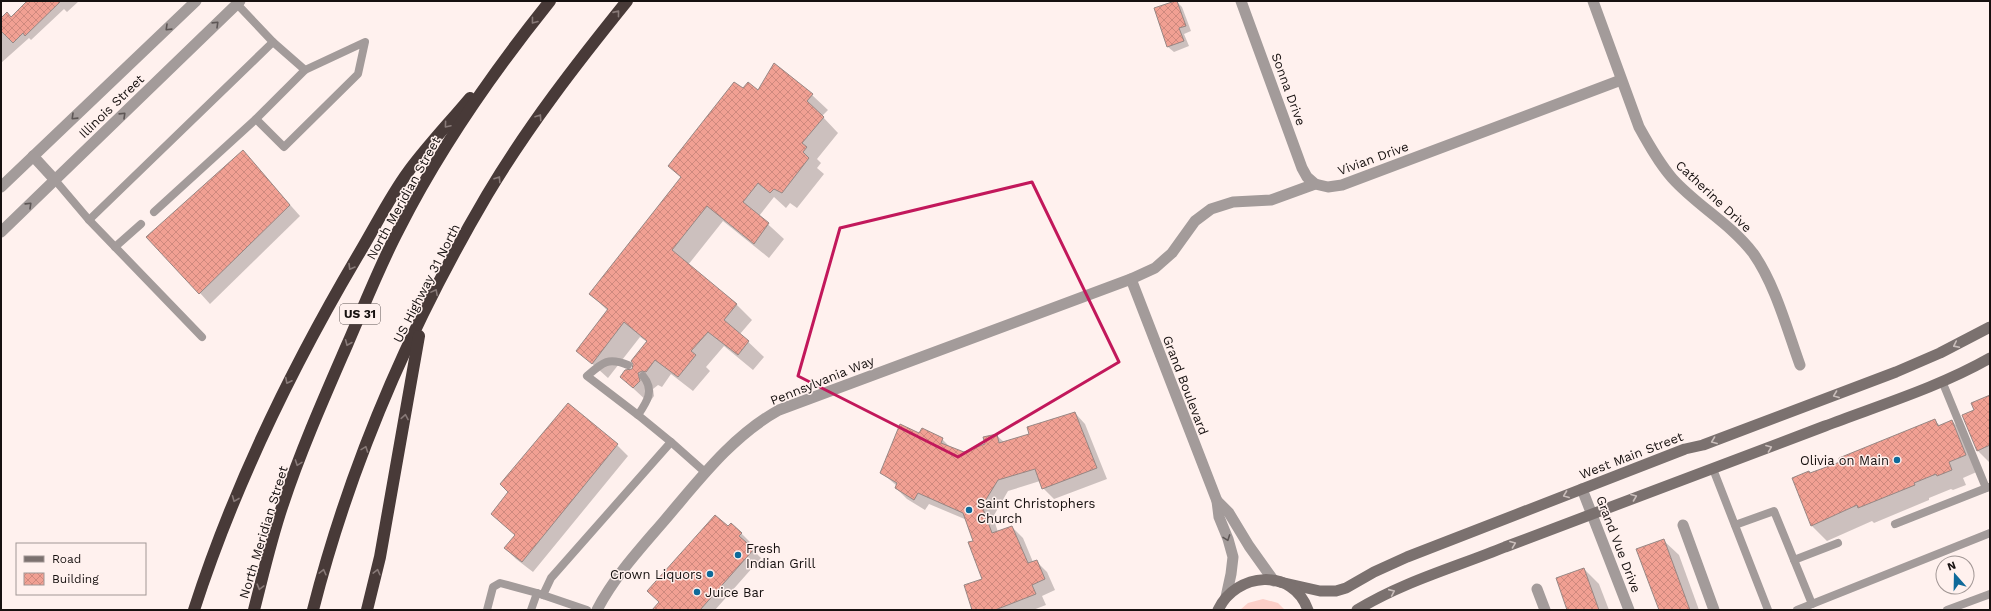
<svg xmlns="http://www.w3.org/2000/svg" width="1991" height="611" font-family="'Work Sans',sans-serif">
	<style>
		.grass { fill: #fccfc8 }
		.shadow { fill: #0003 }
		.building { fill: url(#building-cross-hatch); stroke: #978784 }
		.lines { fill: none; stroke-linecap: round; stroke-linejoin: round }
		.service { stroke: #a39b9a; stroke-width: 8 }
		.minor { stroke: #a39b9a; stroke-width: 11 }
		.tertiary { stroke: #a39b9a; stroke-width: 11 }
		.secondary { stroke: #7b716f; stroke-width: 11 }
		.motorway { stroke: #483a38; stroke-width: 12 }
		.oneway { stroke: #887a78 }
		.oneway2 { stroke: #5d5655 }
		.oneway3 { stroke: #cabebb }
		.marked { fill: none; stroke: #c2185b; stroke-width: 3; stroke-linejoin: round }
		.poi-dot { fill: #0f6a9a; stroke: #fff1ee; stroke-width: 1.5 }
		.labels { text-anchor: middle; stroke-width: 3; stroke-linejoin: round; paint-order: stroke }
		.shield { fill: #fff1ee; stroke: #5d5453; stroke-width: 1 }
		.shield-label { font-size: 12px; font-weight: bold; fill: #171110 }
		.street-label { font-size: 13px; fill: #171110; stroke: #fff1ee }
		.poi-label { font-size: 13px; fill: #171110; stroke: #fff1ee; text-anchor: start }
	</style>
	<defs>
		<pattern id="building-cross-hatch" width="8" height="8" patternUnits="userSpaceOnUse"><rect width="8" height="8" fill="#f1a093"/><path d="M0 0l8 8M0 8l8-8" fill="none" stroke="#ce897e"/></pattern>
	</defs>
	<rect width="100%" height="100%" fill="#fff1ee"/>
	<polygon class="grass" points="1263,599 1278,603 1285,610 1240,610 1248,603"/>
	<g class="shadow">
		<polygon points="29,1 79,1 67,12 64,9 31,40 29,38 1,63 1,20 11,18"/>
		<polygon points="1176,1 1182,7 1191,31 1184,34 1189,46 1174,52 1168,47"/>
		<polygon points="774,64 812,95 828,110 822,116 838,133 817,159 821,163 817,168 824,174 797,208 790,203 786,208 774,197 759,216 784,239 769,258 723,221 688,265 736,304 752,320 740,334 764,357 753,370 724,346 706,367 710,371 693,391 671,374 662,387 658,385 653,389 654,396 649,403 621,377 633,370 647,342 640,337 608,378 578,351 608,311 590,294 682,178 744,89 758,91"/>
		<polygon points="253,163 300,216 210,304 200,293"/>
		<polygon points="1990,396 1990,463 1977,450"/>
		<polygon points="1075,413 1085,424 1107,479 1054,499 1043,488 1040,481 1008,491 993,517 998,532 1012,527 1023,538 1033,562 1036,561 1047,572 1055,590 1042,596 1046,605 1033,610 973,610 983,580 975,541 967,520 929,504 925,510 907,499 896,488 897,486 882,473 920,434 942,439 952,449 964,453 986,445 996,435 1004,442 1030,434"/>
		<polygon points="1935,420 1940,426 1952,421 1967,436 1981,470 1963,478 1966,485 1953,490 1951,489 1929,498 1929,500 1874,523 1872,521 1827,541 1812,526 1809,472 1811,474 1841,462"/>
		<polygon points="617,445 628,456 533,572 516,559 505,548 516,535 509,493"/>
		<polygon points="728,527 741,533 750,542 747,544 761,558 715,610 658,610"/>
		<polygon points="1663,540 1679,555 1699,610 1660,610"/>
		<polygon points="1584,569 1599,584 1609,610 1569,610"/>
	</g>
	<g class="building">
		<polygon points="27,1 61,1 25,36 23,33 13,43 1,31 1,18 7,12 11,17"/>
		<polygon points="1175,1 1177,1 1186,26 1179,28 1184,41 1167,47 1154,8"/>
		<polygon points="774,63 813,94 807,101 824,117 802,143 807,147 803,152 809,158 782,193 774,189 770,193 758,183 743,202 769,223 754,244 707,206 672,250 737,304 724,320 749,341 738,355 708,332 691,351 696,355 678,377 655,360 646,372 642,371 638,373 640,381 633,388 620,377 625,370 632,369 633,364 631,361 647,341 624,322 592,364 576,351 608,309 589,294 681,177 668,166 734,82 743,88 748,82 758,90"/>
		<polygon points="243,150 290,205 199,294 146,237"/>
		<polygon points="1990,395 1990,445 1977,451 1962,415 1974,410 1971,403"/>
		<polygon points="568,403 618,444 522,562 504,548 515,535 491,514 508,492 500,484"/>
		<polygon points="1075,412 1097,468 1042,489 1035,469 998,480 982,506 992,533 1012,526 1028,563 1037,560 1045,579 1032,585 1036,594 995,610 972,610 964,585 982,579 968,542 973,541 963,513 918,493 914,500 895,488 897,483 880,473 900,424 919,433 922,428 943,438 941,443 964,452 985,444 983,437 997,434 999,443 1029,434 1027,427"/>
		<polygon points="1935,419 1938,426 1952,420 1966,455 1949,462 1952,470 1937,476 1936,474 1914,483 1915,485 1858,508 1857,505 1811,526 1792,478 1809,471 1810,473 1840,462 1839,458"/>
		<polygon points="715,515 728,526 731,523 742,533 739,536 754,549 700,610 652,610 659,602 647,591"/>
		<polygon points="1664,539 1690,610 1659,610 1636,549"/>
		<polygon points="1584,568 1599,610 1567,610 1556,578"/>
	</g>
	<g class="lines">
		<g class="service">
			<polyline points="256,119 305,70"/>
			<polyline points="55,180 89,220 202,337"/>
			<polyline points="154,212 256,119 284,147 358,74 365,42 305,70 273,42 237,4"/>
			<polyline points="89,220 273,42"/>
			<polyline points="115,247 141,224"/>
			<path d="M628 365C608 357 603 362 587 376L638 415"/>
			<path d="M643 376C655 390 647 402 638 415L671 442"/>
			<polyline points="1942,381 1986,488"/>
			<polyline points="1713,469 1768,610"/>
			<polyline points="1895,524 1989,487"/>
			<polyline points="1735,525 1774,511 1812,604"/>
			<polyline points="1794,560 1838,543"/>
			<polyline points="543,595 551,578 671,442 706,473"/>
			<polyline points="487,610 493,587 500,583 537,593 587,610"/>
			<polyline points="531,610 537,593"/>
			<polyline points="1797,610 1990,533"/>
			<polyline points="1947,610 1990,594"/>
		</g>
		<g class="minor">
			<polyline points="1241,1 1302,168 1307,177 1315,184"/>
			<path d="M1593 1 1639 127C1649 145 1659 163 1672 178 1697 206 1730 223 1753 253 1775 284 1787 329 1800 365"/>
			<polyline points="1131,279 1217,501 1219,517 1228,539 1233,557 1231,574 1226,597"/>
			<polyline points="1582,489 1629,610"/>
			<polyline points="1217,501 1229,513 1249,546 1274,581"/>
			<polyline points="1683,525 1714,610"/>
			<polyline points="1537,589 1545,610"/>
			<path d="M597 610C614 577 640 549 664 521 699 480 732 436 779 410L1131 279 1155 268 1172 253 1195 221 1211 209 1233 202 1271 200 1315 184 1328 187 1342 185 1621 80"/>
		</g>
		<g class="tertiary">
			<polyline points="33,156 55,180"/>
			<polyline points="1,187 196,1"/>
			<polyline points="1,232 240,1"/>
		</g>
		<g class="secondary">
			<polyline points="1280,582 1320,591 1336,591 1346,588 1374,572 1407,557 1685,449 1703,445 1896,372 1940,353 1990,327"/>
			<path d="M1218 610C1236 572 1293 567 1308 610"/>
			<path d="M1357 610C1402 582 1456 567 1505 547 1612 506 1719 467 1825 426 1880 405 1939 387 1990 358"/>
		</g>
		<g class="motorway">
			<path d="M194 610C234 486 291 369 357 257 374 229 389 198 408 172 427 146 450 122 470 98"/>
			<path d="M254 610C263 575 271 539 283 504 301 450 324 398 347 345 364 306 379 267 399 229 440 148 493 72 550 1"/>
			<path d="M313 610C350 465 411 324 487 195 528 126 577 63 627 1"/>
			<polyline points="367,610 380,557 419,336"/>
		</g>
	</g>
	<defs><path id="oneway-chevron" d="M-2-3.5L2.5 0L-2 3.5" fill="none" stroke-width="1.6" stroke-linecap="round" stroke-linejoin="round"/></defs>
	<g class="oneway">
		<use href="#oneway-chevron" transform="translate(617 13) rotate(-51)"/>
		<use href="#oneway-chevron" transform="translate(534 21) rotate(128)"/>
		<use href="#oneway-chevron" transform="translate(539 117) rotate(-56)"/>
		<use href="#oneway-chevron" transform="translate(447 125) rotate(130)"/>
		<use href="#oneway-chevron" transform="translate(498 179) rotate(-57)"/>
		<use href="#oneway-chevron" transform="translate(351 267) rotate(121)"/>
		<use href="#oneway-chevron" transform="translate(435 292) rotate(-62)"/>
		<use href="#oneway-chevron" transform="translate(348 343) rotate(113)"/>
		<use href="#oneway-chevron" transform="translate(288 381) rotate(117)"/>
		<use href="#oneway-chevron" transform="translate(405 417) rotate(-80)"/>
		<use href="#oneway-chevron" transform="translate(365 449) rotate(-70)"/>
		<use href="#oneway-chevron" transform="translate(298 463) rotate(110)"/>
		<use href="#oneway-chevron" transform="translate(235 499) rotate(112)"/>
		<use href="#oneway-chevron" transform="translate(323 572) rotate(-76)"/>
		<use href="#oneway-chevron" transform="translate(377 572) rotate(-76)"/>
		<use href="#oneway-chevron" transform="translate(260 587) rotate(105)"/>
	</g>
	<g class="oneway2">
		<use href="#oneway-chevron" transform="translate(216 24) rotate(-44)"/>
		<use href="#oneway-chevron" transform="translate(168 28) rotate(136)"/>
		<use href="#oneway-chevron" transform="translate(123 115) rotate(-44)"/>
		<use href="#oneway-chevron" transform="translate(74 117) rotate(136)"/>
		<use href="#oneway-chevron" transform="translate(29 205) rotate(-44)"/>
		<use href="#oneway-chevron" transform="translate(1227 538) rotate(70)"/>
	</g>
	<g class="oneway3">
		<use href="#oneway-chevron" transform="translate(1956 345) rotate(154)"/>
		<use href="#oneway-chevron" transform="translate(1836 395) rotate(159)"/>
		<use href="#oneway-chevron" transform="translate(1714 441) rotate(159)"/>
		<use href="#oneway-chevron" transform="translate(1769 448) rotate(-21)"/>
		<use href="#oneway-chevron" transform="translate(1566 495) rotate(159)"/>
		<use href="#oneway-chevron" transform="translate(1634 497) rotate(-21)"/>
		<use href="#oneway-chevron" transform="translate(1513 544) rotate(-21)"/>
		<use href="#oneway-chevron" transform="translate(1392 592) rotate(-24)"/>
	</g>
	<path class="marked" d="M1032 182 1119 362 958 457 798 376 840 228Z"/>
	<g class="poi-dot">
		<circle cx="1897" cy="460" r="4"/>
		<circle cx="969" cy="510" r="4"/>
		<circle cx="738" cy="555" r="4"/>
		<circle cx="710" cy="574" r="4"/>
		<circle cx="697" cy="592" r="4"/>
	</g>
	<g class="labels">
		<rect class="shield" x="340" y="304" width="40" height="20" rx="3"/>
		<g class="shield-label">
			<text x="360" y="318">US 31</text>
		</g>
		<g class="street-label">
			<text transform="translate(1289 89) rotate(70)" y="5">Sonna Drive</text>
			<text transform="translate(111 106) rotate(-44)" y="5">Illinois Street</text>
			<text transform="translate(1373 158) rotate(-20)" y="5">Vivian Drive</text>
			<text transform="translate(1714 196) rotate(43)" y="5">Catherine Drive</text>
			<text transform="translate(403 198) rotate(-61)" y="5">North Meridian Street</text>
			<text transform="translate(426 283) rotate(-63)" y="5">US Highway 31 North</text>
			<text transform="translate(822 380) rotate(-22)" y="5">Pennsylvania Way</text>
			<text transform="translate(1186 385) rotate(69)" y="5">Grand Boulevard</text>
			<text transform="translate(1631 455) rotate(-21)" y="5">West Main Street</text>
			<text transform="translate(263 532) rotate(-73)" y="5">North Meridian Street</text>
			<text transform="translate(1619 544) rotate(69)" y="5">Grand Vue Drive</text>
		</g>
		<g class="poi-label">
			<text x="1889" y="465" text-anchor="end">Olivia on Main</text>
			<text x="977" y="508">Saint Christophers<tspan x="977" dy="15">Church</tspan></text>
			<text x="746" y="553">Fresh<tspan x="746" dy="15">Indian Grill</tspan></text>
			<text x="702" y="579" text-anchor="end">Crown Liquors</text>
			<text x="705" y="597">Juice Bar</text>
		</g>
	</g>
	<rect width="1991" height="611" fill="none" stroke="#171110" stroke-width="4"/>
	<rect x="16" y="543" width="130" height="52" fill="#fff1ee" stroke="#a29795"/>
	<rect x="24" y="556" width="20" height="6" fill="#7b716f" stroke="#a29795"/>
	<text x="52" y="563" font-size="12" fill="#171110">Road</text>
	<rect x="24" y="573" width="20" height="12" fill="url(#building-cross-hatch)" stroke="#a29795"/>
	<text x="52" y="583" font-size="12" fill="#171110">Building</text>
	<g transform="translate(1955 575) rotate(340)"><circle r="19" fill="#fff1ee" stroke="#a29795"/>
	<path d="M0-3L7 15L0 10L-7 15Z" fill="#0f6a9a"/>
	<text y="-6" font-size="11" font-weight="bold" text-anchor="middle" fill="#171110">N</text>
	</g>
</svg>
